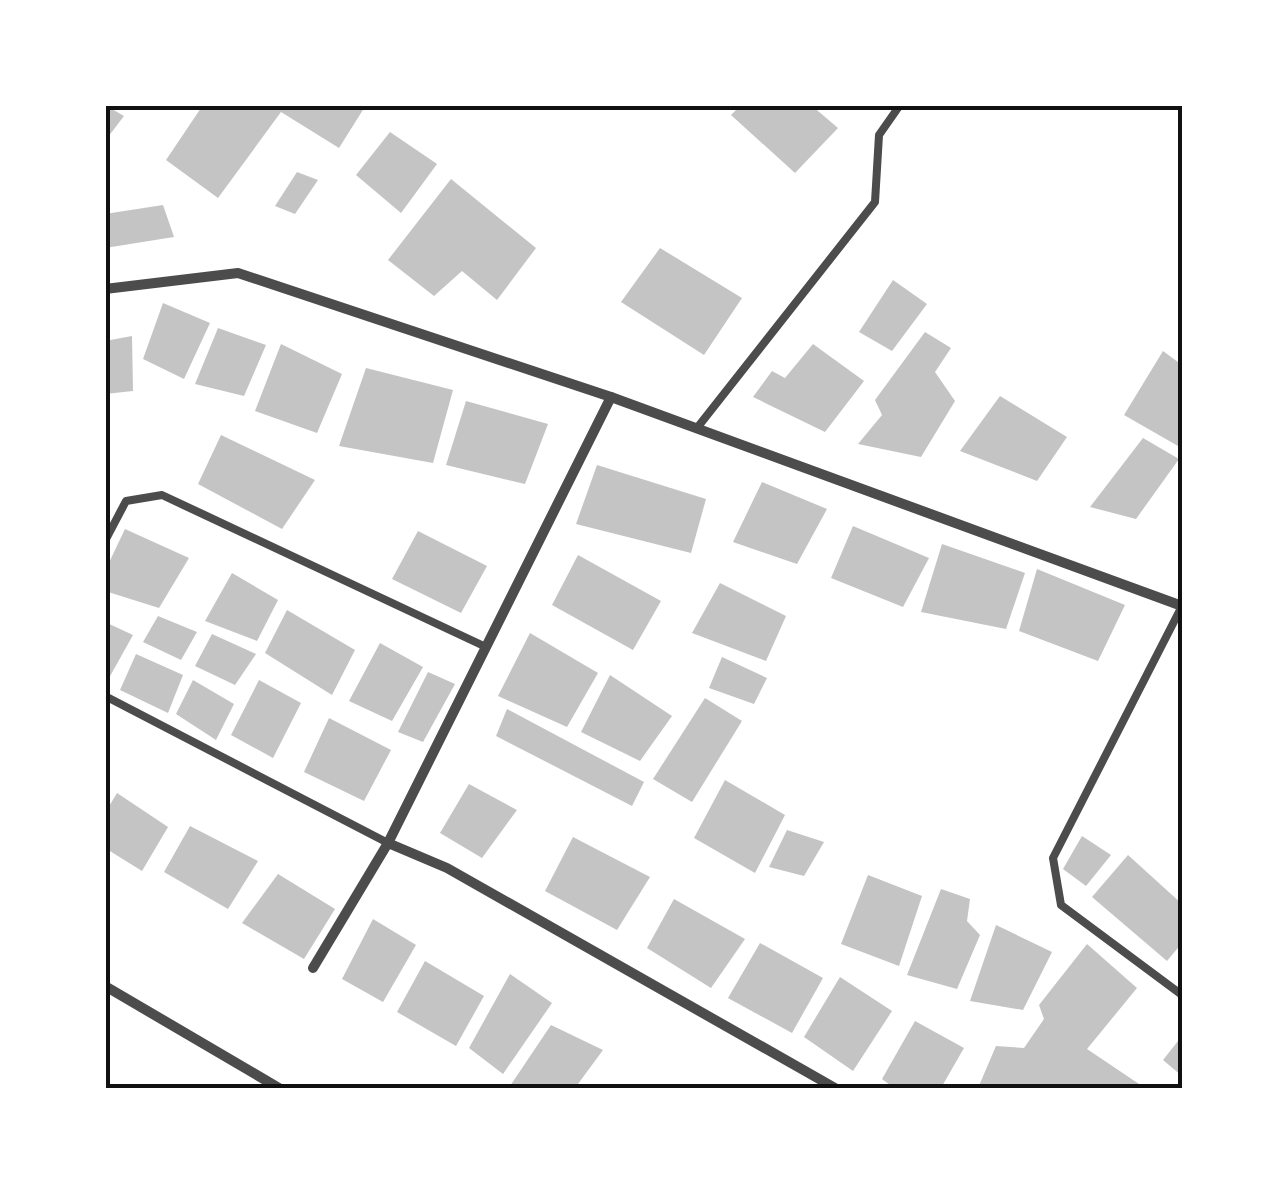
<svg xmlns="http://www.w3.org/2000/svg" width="1287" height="1193" font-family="Commissioner,sans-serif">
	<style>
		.building { fill: #c4c4c4 }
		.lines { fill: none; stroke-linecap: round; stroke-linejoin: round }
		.service { stroke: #4c4c4c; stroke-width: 8 }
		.minor { stroke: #4c4c4c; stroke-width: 10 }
		.neatline { fill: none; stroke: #111; stroke-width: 4 }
	</style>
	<rect width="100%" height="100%" fill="#fff"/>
	<g class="building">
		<polygon points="105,105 124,116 105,141"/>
		<polygon points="203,105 366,105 339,148 281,112 218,198 166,160"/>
		<polygon points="741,105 811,105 838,128 795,173 731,115"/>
		<polygon points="390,132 437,164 401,213 356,175"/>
		<polygon points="297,172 318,180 295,214 275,206"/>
		<polygon points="451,179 536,248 497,300 462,271 434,296 388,260"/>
		<polygon points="163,205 174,237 105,248 105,214"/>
		<polygon points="660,248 742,298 704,355 621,302"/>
		<polygon points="893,280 927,304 892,351 859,332"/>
		<polygon points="163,303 210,323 184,379 143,359"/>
		<polygon points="218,328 266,345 244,396 195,384"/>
		<polygon points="925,332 951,348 935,372 955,401 921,457 858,444 882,415 875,400"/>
		<polygon points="132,336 133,391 105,394 105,341"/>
		<polygon points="281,344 342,374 317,433 255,411"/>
		<polygon points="813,344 864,381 825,432 753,397 772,371 785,378"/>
		<polygon points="1163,351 1182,365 1182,441 1178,446 1124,415"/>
		<polygon points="366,368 453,390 433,463 339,446"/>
		<polygon points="1000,396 1067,437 1037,481 960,451"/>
		<polygon points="466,401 548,424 525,484 446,465"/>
		<polygon points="221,435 315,480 282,529 198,484"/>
		<polygon points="1143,438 1179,459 1136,519 1090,507"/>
		<polygon points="597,465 706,499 691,553 576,524"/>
		<polygon points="762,482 827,509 797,564 733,542"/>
		<polygon points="853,526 929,558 903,607 831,578"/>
		<polygon points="125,529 189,558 159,608 105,591 105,571"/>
		<polygon points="418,531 487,566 461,613 392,579"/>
		<polygon points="942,544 1025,573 1006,629 921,612"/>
		<polygon points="578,555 661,601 633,650 552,605"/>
		<polygon points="1037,569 1125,605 1098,661 1019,631"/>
		<polygon points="232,573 278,600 257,641 205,621"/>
		<polygon points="720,583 786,616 766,661 692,633"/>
		<polygon points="287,610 355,650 332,695 265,653"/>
		<polygon points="158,616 197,632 181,660 143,642"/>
		<polygon points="105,622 133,635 109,678 105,676"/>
		<polygon points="530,633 598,673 567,727 498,696"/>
		<polygon points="212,634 256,654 235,685 195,666"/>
		<polygon points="380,643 423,667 392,721 349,701"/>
		<polygon points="136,654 183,675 168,713 120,690"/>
		<polygon points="722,657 767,678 754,704 709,688"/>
		<polygon points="428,672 455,684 423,742 398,732"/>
		<polygon points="610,675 672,716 640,761 581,732"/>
		<polygon points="193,680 234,704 216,740 176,714"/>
		<polygon points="259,680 301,703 273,758 231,735"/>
		<polygon points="705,698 742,721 692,802 653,779"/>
		<polygon points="507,709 644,782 632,806 496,736"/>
		<polygon points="329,718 391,750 364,801 304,772"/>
		<polygon points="725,780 785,815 755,873 694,838"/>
		<polygon points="469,784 517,810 482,858 440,833"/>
		<polygon points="117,793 168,827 142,871 105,848 105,813"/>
		<polygon points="190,826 258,861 228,909 164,872"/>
		<polygon points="787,830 824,842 804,876 769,867"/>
		<polygon points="1082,836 1111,855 1086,886 1063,869"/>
		<polygon points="573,837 650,877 617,930 545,891"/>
		<polygon points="1128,855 1182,904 1182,943 1167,961 1092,897"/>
		<polygon points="278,874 335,909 304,959 242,923"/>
		<polygon points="868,875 922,896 899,966 841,944"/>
		<polygon points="941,889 970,899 967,921 980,935 957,989 907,975"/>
		<polygon points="674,899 745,939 711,988 647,948"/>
		<polygon points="373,919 416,945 383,1002 342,979"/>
		<polygon points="996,925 1052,952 1023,1010 970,1001"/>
		<polygon points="760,943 823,978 792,1033 728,998"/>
		<polygon points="1087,944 1137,988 1087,1049 1145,1088 978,1088 996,1046 1024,1048 1044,1019 1039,1005"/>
		<polygon points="425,961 484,996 456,1046 397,1012"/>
		<polygon points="510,974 552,1003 503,1074 469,1048"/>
		<polygon points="840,977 892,1011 853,1071 804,1037"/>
		<polygon points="915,1021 964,1048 941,1088 894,1088 882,1079"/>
		<polygon points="551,1025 603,1050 575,1088 510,1086"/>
		<polygon points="1182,1036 1182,1076 1163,1060"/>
	</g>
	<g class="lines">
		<g class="service">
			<polyline points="697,428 875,202 879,135 900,105"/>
			<polyline points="105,541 126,501 162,495 486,647"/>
			<polyline points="1182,606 1053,858 1061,905 1182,995"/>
			<polyline points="105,696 388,843"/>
		</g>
		<g class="minor">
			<polyline points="105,289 238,273 611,397 1182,606"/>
			<polyline points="388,843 447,868 835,1088"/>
			<polyline points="313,968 388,843 611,397"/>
			<polyline points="105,986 279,1088"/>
		</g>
	</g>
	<rect width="1287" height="1193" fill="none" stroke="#ffffff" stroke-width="215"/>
	<rect x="108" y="108" width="1072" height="978" class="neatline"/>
</svg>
